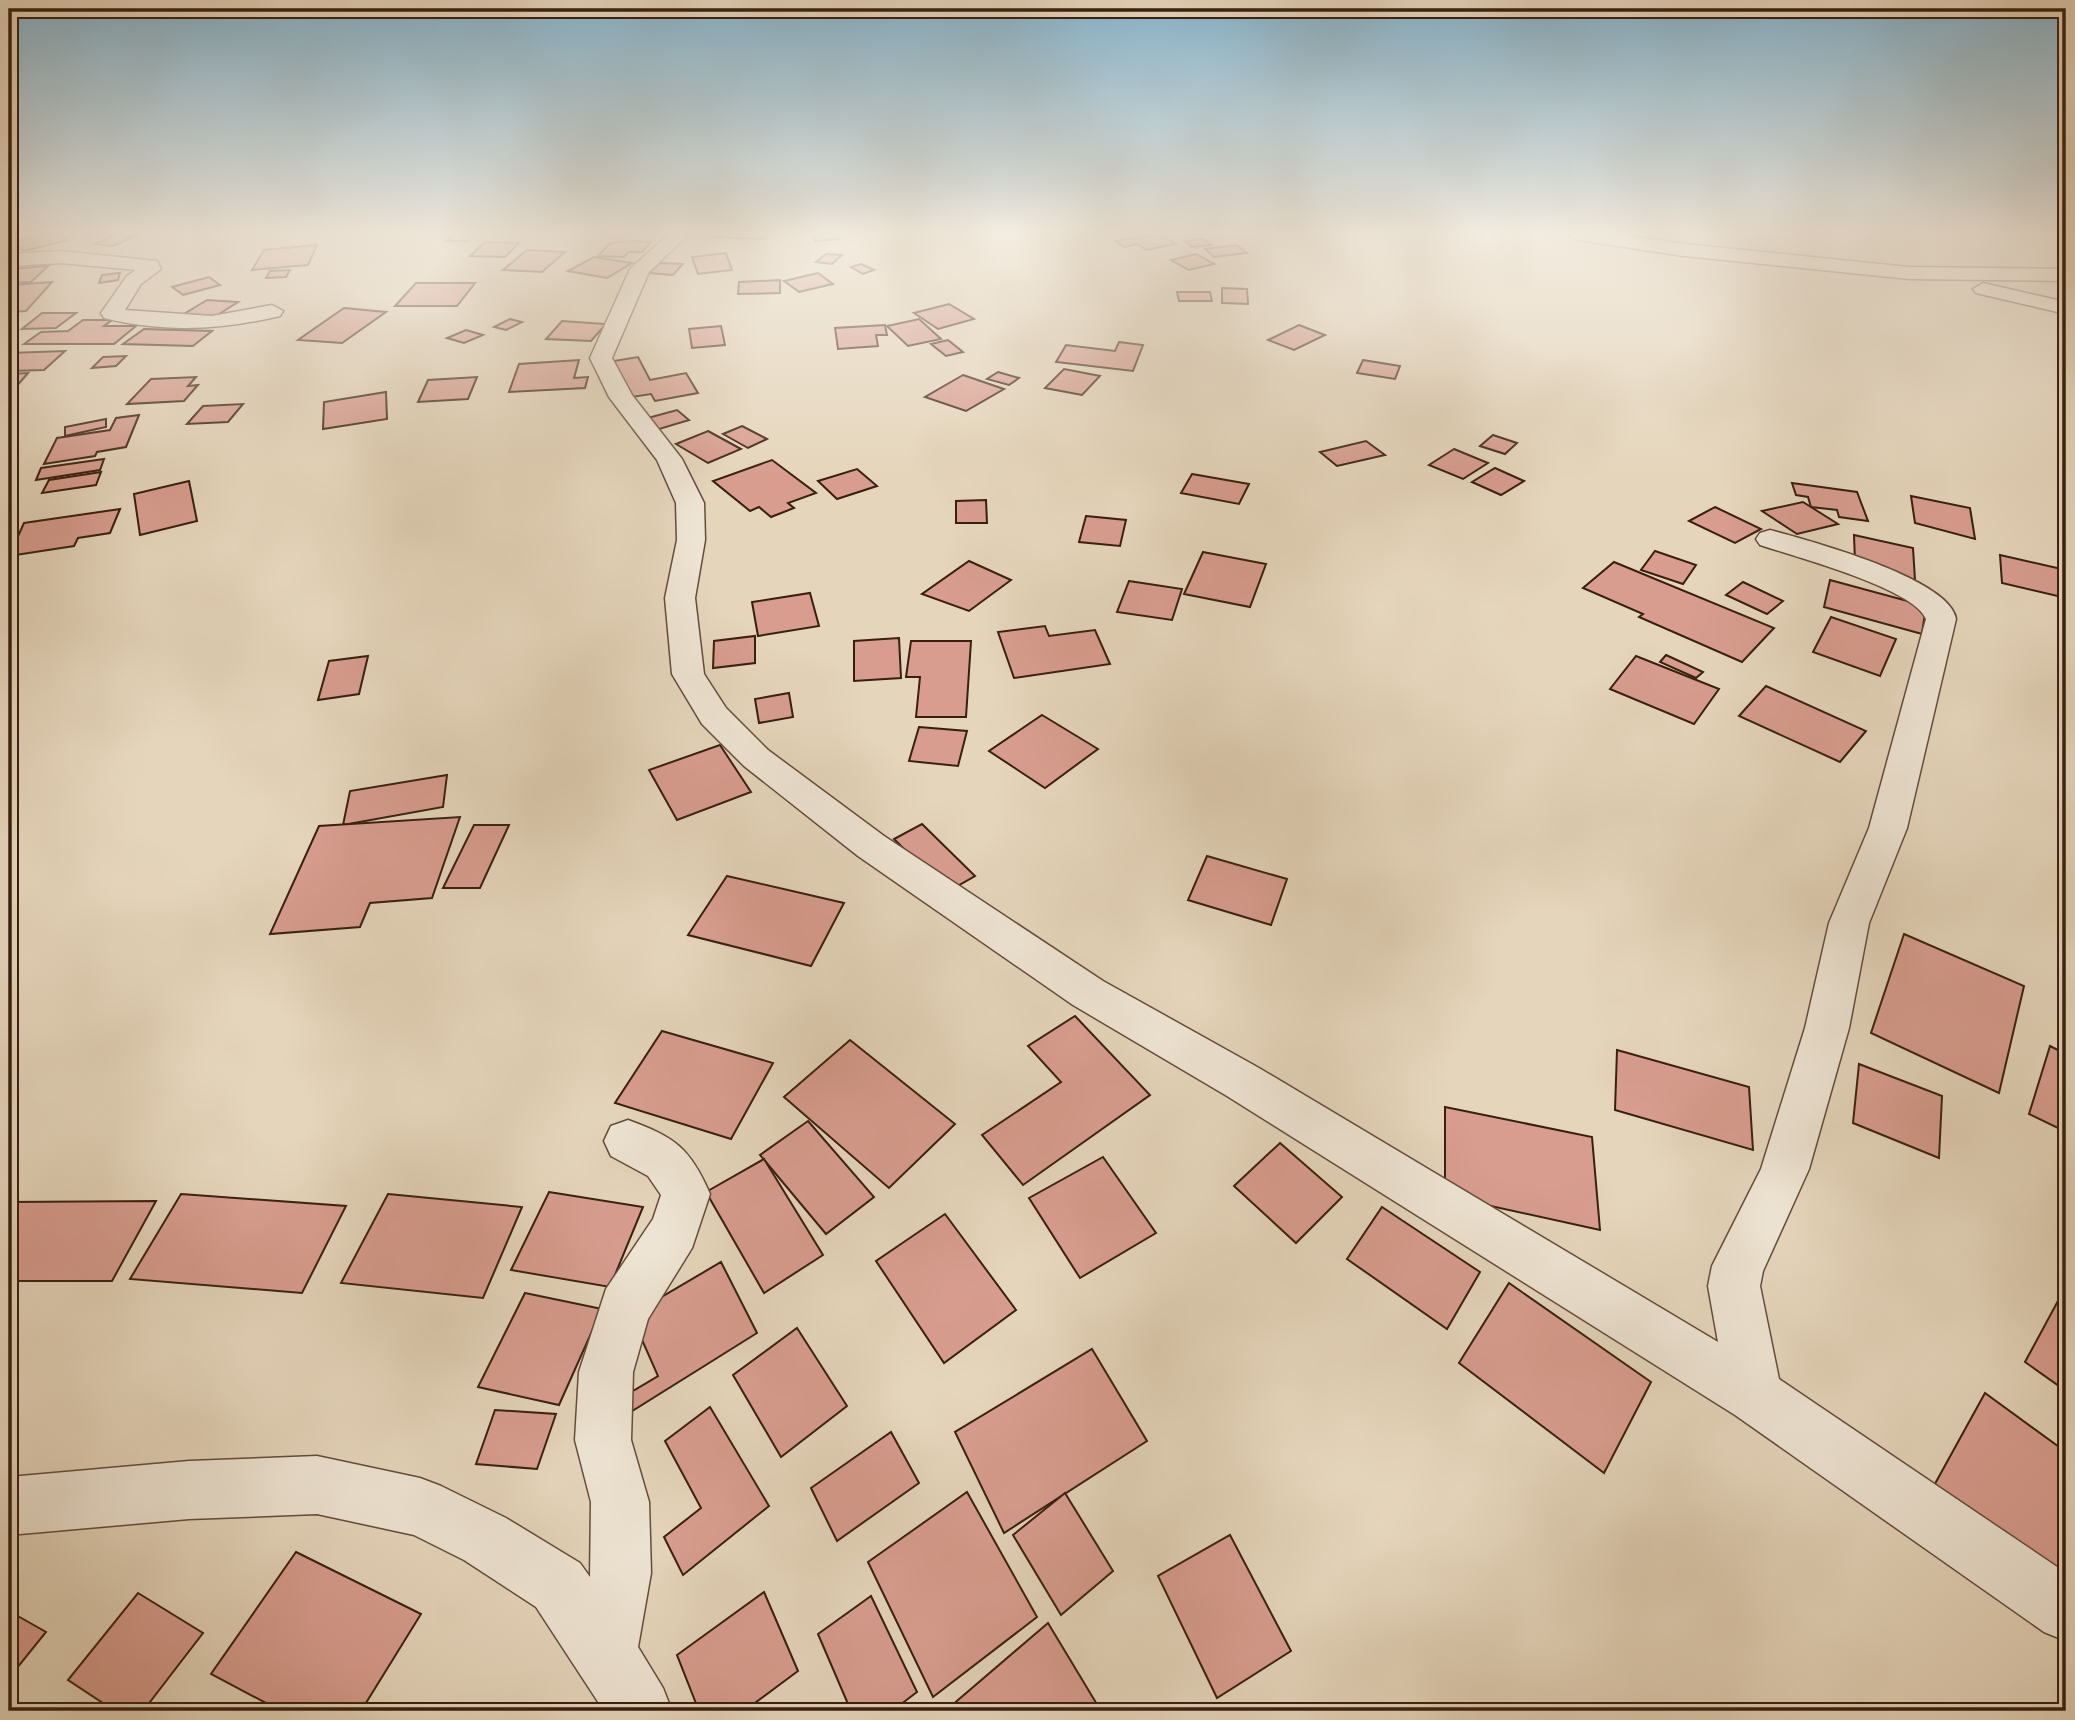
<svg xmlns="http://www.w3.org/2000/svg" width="2075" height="1720" font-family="'IM FELL Great Primer',serif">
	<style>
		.building { fill: #d89d8f; stroke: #391f10; stroke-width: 2 }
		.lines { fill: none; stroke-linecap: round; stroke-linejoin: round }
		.minor-casing { stroke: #644c3b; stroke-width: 3 }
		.minor { fill: #eee4d3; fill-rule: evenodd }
	</style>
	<rect width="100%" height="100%" fill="#e5d5bb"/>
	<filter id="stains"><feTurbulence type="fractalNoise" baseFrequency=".00286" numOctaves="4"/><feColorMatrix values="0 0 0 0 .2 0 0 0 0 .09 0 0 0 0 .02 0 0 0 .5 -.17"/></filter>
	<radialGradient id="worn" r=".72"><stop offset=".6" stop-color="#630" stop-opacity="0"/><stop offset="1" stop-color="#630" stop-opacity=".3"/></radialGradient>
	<g class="building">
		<polygon points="44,234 60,234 68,240 24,251 12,242"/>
		<polygon points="117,234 135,236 113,246 95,244"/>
		<polygon points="453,234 475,234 469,241 446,241"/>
		<polygon points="710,234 769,234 765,239 708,237"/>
		<polygon points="813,234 837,234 839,239 815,241"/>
		<polygon points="1160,234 1176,244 1146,250 1138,244 1124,247 1115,241"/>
		<polygon points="1204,239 1211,245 1192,247 1185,241"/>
		<polygon points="633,241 651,242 642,252 628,252 624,257 598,256 610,243"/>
		<polygon points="485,242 519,243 505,257 470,256"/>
		<polygon points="317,245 308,265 252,270 264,250"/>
		<polygon points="1237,245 1247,253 1214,257 1205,249"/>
		<polygon points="527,250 565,252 542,272 503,270"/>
		<polygon points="726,253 732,270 698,274 692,257"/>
		<polygon points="826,254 842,255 832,264 816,262"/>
		<polygon points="1196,254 1214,264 1189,270 1171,260"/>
		<polygon points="594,257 632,263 607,278 568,271"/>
		<polygon points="660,263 683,264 673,275 649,273"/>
		<polygon points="861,264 874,270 863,274 851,267"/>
		<polygon points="48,266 31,282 9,283 9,269"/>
		<polygon points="290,270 286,277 266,278 270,271"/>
		<polygon points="120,273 118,280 99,283 102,275"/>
		<polygon points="818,273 833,284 799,292 784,281"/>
		<polygon points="209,277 220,285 183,295 172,287"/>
		<polygon points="780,280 780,293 738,294 739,282"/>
		<polygon points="52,282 26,311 9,312 9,288 12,285"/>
		<polygon points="416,283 475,283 457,306 395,306"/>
		<polygon points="1222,288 1247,289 1248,304 1222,303"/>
		<polygon points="1177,292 1210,292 1212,301 1179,301"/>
		<polygon points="207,300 238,302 216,316 184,314"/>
		<polygon points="949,304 974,319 938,329 914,313"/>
		<polygon points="344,308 386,312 342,343 298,340"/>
		<polygon points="42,313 76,313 56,328 22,329"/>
		<polygon points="510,319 522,322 506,330 494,327"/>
		<polygon points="919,319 941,339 908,346 887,326"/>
		<polygon points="83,320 112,320 104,326 136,326 114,344 24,344 41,332 68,331"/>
		<polygon points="562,321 606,324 591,341 546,339"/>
		<polygon points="885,325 887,335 876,335 878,346 838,349 835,328"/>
		<polygon points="1299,325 1325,335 1294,350 1268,340"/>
		<polygon points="721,326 725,345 692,348 689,329"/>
		<polygon points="144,329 212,331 193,346 123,344"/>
		<polygon points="466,330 483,335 464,343 447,338"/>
		<polygon points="948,340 963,352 946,356 931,344"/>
		<polygon points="1119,342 1143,345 1133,371 1056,362 1066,345 1115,351"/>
		<polygon points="65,351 44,370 9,371 9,353"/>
		<polygon points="126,356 116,366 92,368 103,357"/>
		<polygon points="638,357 650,380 686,373 698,393 655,401 651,394 632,397 614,361"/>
		<polygon points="579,360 574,378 588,377 585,388 509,392 519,364"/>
		<polygon points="1363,360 1400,366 1395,379 1357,373"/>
		<polygon points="1064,369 1100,376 1082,395 1045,388"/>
		<polygon points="998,372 1019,378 1009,385 987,379"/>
		<polygon points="28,373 16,387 9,387 9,374"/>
		<polygon points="963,375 1004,389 966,411 925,397"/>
		<polygon points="196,377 188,386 198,385 184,401 127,404 151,379"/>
		<polygon points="477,377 468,399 418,402 428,380"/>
		<polygon points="386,392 387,419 323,429 324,402"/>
		<polygon points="243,404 228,422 187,424 203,406"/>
		<polygon points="677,410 689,420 656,430 644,419"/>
		<polygon points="139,415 126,447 97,452 95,456 44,464 57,438 110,430 116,418"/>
		<polygon points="106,419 106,427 65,436 65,427"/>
		<polygon points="742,426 767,439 748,448 723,434"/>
		<polygon points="708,431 741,449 708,463 676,444"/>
		<polygon points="1493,435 1517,443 1505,454 1480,446"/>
		<polygon points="1366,441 1385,455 1337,466 1320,452"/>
		<polygon points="1454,449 1488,463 1463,479 1429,465"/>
		<polygon points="104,459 100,470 36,480 41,468"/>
		<polygon points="772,460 816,493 788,503 794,508 771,517 759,507 750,511 713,481"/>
		<polygon points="1495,468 1524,481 1501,495 1472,482"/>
		<polygon points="857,469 877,486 837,499 818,481"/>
		<polygon points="101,472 96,485 42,493 49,480"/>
		<polygon points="1192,474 1249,484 1239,504 1181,493"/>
		<polygon points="189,481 197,521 140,535 134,494"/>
		<polygon points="1792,483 1857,492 1868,521 1839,517 1837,510 1811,507 1808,497 1796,495"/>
		<polygon points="1911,496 1970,508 1975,539 1915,523"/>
		<polygon points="986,500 987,523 956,523 956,501"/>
		<polygon points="1803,502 1838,524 1797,534 1762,511"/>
		<polygon points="1715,507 1761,529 1735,543 1689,521"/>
		<polygon points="120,509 110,533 78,538 74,546 9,556 24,523"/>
		<polygon points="1086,516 1126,520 1120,546 1079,542"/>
		<polygon points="1854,535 1913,548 1915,580 1877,572 1855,562"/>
		<polygon points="1655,551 1696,565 1683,584 1641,570"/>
		<polygon points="1203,552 1266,564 1250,607 1184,594"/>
		<polygon points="2000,555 2066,570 2066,598 2002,583"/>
		<polygon points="969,561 1011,580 969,611 922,594"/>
		<polygon points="1614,562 1774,628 1742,662 1639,617 1643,614 1583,588"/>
		<polygon points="1830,580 1926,606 1922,634 1824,607"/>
		<polygon points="1129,581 1182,589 1172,620 1117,612"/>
		<polygon points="1743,582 1783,601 1767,614 1726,595"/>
		<polygon points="810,593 819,626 758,636 752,602"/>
		<polygon points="1831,617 1896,639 1880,676 1813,652"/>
		<polygon points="1045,626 1049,636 1095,630 1110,664 1014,678 998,632"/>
		<polygon points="755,636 755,663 713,668 714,641"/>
		<polygon points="899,638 901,678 854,681 854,641"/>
		<polygon points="911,641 971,641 966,717 916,717 920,677 906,677"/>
		<polygon points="1666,655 1703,672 1696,678 1660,662"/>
		<polygon points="368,656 359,694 318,700 329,661"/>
		<polygon points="1636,656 1719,689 1694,724 1610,689"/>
		<polygon points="1766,686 1866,731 1840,762 1739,716"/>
		<polygon points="789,693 793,717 759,723 755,699"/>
		<polygon points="1042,715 1098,749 1045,788 989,751"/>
		<polygon points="919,727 967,731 958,766 909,761"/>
		<polygon points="720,745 751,792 677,820 649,770"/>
		<polygon points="447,775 443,807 343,825 350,791"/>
		<polygon points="460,817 432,898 370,903 360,927 270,934 319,826"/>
		<polygon points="922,824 975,876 947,892 894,839"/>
		<polygon points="474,825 509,825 480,888 443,888"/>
		<polygon points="1207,856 1287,879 1271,925 1188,900"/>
		<polygon points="727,876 844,903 811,966 688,935"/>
		<polygon points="1904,934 2024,986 1999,1093 1871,1033"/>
		<polygon points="1075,1016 1150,1095 1023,1185 982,1135 1061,1082 1028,1046"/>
		<polygon points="662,1031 773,1063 731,1139 615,1103"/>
		<polygon points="850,1040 955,1124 889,1188 784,1097"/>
		<polygon points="2050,1046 2066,1054 2066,1132 2029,1114"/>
		<polygon points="1617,1050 1749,1087 1753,1150 1615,1110"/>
		<polygon points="1859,1064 1942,1096 1939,1158 1853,1123"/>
		<polygon points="1445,1107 1592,1137 1600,1230 1445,1196"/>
		<polygon points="808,1121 874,1197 826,1234 760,1155"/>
		<polygon points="1280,1143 1342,1197 1296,1243 1234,1186"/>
		<polygon points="1103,1157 1156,1233 1080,1278 1029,1198"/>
		<polygon points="764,1159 823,1255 764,1293 706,1192"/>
		<polygon points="549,1192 643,1207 610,1287 511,1270"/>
		<polygon points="181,1194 346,1206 302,1293 130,1279"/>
		<polygon points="388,1194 522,1207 483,1298 341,1283"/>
		<polygon points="156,1201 112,1281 9,1281 9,1202"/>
		<polygon points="1382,1207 1480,1272 1447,1329 1347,1259"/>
		<polygon points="945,1214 1016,1310 944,1363 876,1261"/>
		<polygon points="721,1262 757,1333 629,1413 623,1397 658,1376 631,1315"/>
		<polygon points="1509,1283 1651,1382 1604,1473 1459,1363"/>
		<polygon points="525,1293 602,1309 559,1405 478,1387"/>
		<polygon points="2059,1299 2066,1304 2066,1391 2025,1362"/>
		<polygon points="797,1328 847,1406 781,1457 733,1375"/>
		<polygon points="1092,1349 1147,1441 1004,1533 955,1432"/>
		<polygon points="1985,1393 2066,1452 2066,1597 1931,1491"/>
		<polygon points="710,1407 769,1506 683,1575 664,1537 701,1508 665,1441"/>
		<polygon points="495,1410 556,1414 537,1469 476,1464"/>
		<polygon points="891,1432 919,1483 837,1541 811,1488"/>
		<polygon points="967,1492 1037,1617 933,1697 868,1562"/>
		<polygon points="1065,1493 1113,1571 1061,1615 1013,1535"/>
		<polygon points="1230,1535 1291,1651 1217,1698 1158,1576"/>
		<polygon points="296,1552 421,1614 361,1711 281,1711 211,1674"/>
		<polygon points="764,1592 798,1671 744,1711 699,1711 677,1655"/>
		<polygon points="138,1593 203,1633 143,1711 115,1711 68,1680"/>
		<polygon points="871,1596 917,1692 892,1711 851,1711 818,1634"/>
		<polygon points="9,1611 46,1632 9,1678"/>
		<polygon points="1048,1623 1101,1711 953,1711 951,1706"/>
	</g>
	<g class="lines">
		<g class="minor-casing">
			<g id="minor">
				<path d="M669 234H689L649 272 612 358 632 395 682 459 704 503 705 540 695 598 704 674 726 708 768 750 884 836 1103 981 1259 1068 1718 1342 1708 1286 1712 1266 1761 1169 1805 1028 1829 923 1869 828 1926 619C1914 588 1793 556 1760 545L1756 539 1760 533 1770 530C1807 540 1950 578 1956 619L1907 828 1869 923 1849 1028 1809 1169 1763 1271 1760 1286 1779 1379 2066 1573V1641L2044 1632 1735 1415 1227 1096 1073 1005 858 856 744 766 702 724 672 674 665 598 677 540 676 503 657 460 609 397 590 358 630 269Z"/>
				<polygon points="1569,234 1615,234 1684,244 1909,267 2066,269 2066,281 1909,279 1684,256 1578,240"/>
				<path d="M61 251 157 261 161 269 141 284 125 310 212 316 272 305 283 311 280 316C220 330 165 333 104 318L101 313 127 276 136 270 61 263 9 266V254Z"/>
				<polygon points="1983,283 2066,302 2066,314 1976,293 1973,289"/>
				<path d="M628 1120C675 1137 690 1148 710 1194L692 1248 648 1319 633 1372 631 1440 649 1502 651 1573 638 1647 663 1688 672 1711H604L536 1607 464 1560 414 1535 317 1514 189 1519 9 1535V1477L189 1461 317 1456 420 1478 441 1486 506 1518 580 1563 590 1577 591 1502 575 1440 579 1372 606 1289 653 1219 661 1195 648 1176 611 1156 604 1141 611 1126Z"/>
			</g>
		</g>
		<use href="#minor" class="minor"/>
	</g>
	<linearGradient id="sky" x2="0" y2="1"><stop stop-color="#87b6d0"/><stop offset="0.49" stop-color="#f3ece0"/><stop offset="1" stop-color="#f3ece0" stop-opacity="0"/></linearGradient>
	<rect width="2075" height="475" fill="url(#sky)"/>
	<rect width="2075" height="1720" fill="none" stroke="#e5d5bb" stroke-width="35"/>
	<rect x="10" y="10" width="2054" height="1699" fill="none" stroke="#391f10" stroke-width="3.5"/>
	<rect x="18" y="18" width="2040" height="1685" fill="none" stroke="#391f10" stroke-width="2"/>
	<rect width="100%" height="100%" filter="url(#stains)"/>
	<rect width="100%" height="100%" fill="url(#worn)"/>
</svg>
